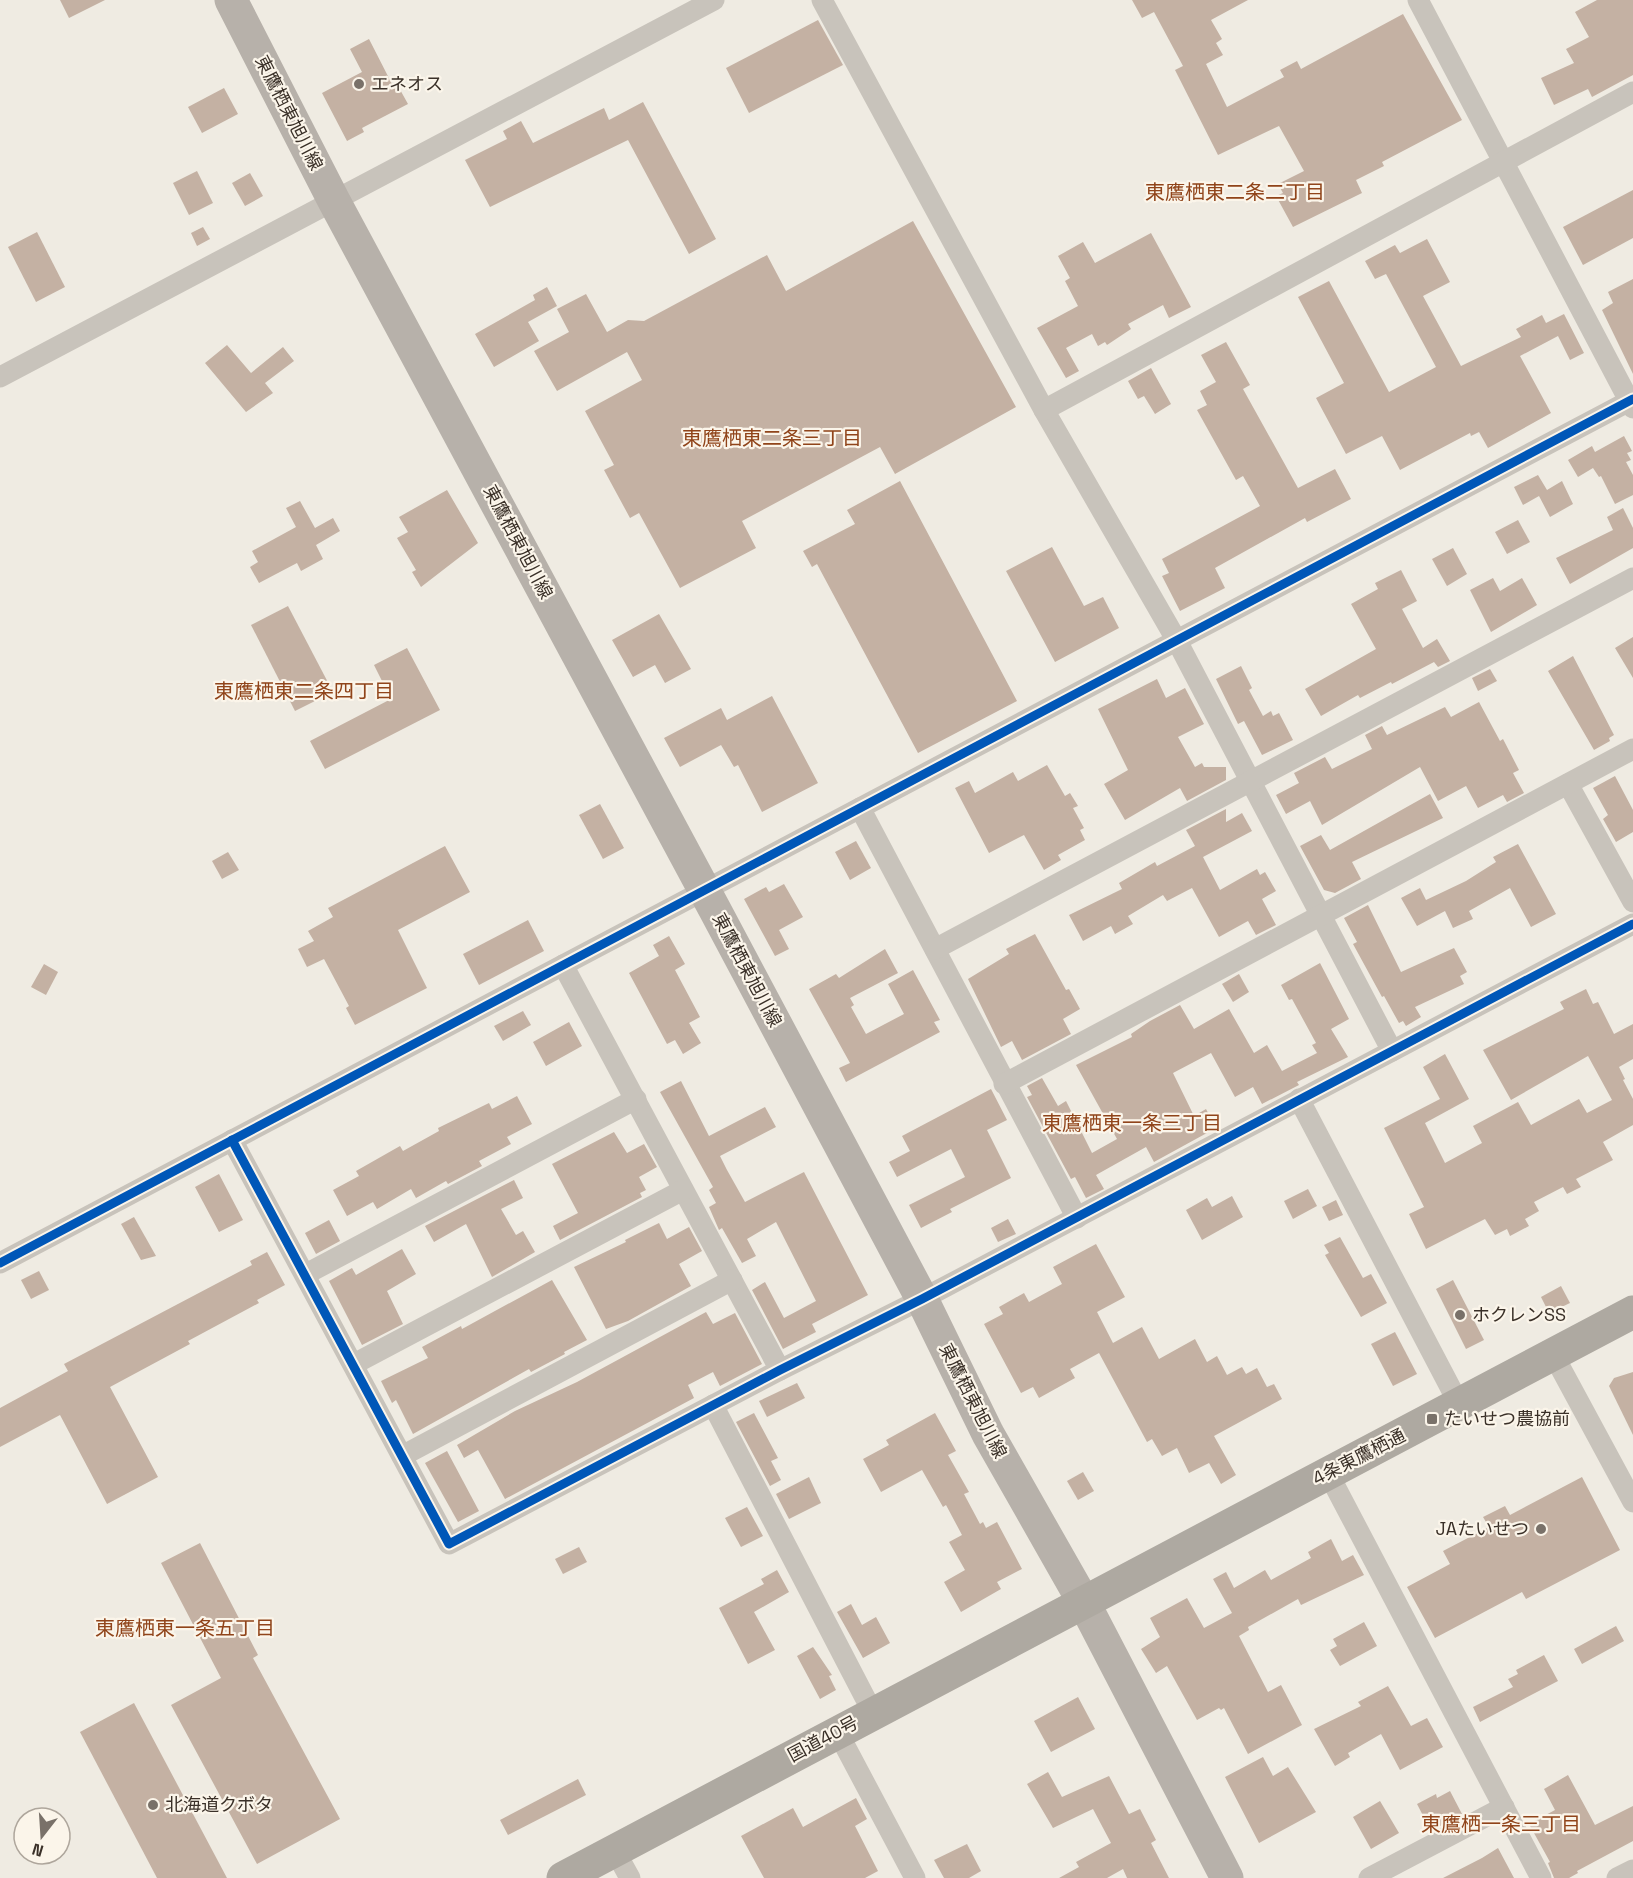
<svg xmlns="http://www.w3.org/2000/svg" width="1633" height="1878" font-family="'Space Grotesk','Noto Sans JP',sans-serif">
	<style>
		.building { fill: #c4b1a3 }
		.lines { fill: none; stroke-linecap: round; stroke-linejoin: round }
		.street { stroke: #c8c3bb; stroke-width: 21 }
		.primary { stroke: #b7b1aa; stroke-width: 33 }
		.highway { stroke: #aea9a1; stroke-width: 33 }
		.cycleway-casing { stroke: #fbf5ea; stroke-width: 13 }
		.cycleway { stroke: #0057b8; stroke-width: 9 }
		.poi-dot { fill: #797169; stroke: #fbf5ea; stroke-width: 2 }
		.labels { text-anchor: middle; stroke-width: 4.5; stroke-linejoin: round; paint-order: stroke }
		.poi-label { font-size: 18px; fill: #3a3028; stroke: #fbf5ea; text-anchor: start }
		.street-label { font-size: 18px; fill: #3a3028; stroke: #fbf5ea }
		.neighbourhood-label { font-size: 20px; fill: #90441a; stroke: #fbf5ea }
	</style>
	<rect width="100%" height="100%" fill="#efebe2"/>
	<g class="building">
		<polygon points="60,0 105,0 69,18"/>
		<polygon points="1132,0 1248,0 1211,20 1222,39 1216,43 1223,55 1206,64 1227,107 1284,77 1280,70 1297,61 1301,69 1403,14 1462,120 1382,162 1384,166 1356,180 1362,193 1293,227 1276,196 1283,193 1278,184 1304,171 1279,126 1218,155 1175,70 1183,66 1154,12 1142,18"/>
		<polygon points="1597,0 1633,0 1633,75 1592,97 1588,89 1554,105 1541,78 1574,63 1566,49 1589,37 1575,12"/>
		<polygon points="818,20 843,65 749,113 726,68"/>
		<polygon points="369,39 394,88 398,86 408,104 362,128 364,132 347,141 322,93 362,72 350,49"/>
		<polygon points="224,88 238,114 202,133 188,107"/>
		<polygon points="643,102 716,239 689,254 628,140 490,207 465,160 507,139 503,131 521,121 533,143 604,108 609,120"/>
		<polygon points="197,171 213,203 189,215 173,183"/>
		<polygon points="250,173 263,196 245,206 232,183"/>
		<polygon points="1633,190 1633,238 1583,265 1563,227"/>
		<polygon points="913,221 1016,407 895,474 880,447 742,521 756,548 680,588 639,513 630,518 604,470 614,465 585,411 642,380 627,352 557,391 534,351 569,332 557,309 586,294 607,332 628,320 644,321 767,255 786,291"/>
		<polygon points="203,227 210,239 197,246 191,233"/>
		<polygon points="37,232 65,287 36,302 8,247"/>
		<polygon points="1151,233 1191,307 1169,318 1163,305 1128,324 1131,329 1107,345 1105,342 1098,346 1092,334 1066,348 1079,371 1066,378 1037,328 1078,306 1065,281 1070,278 1058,256 1083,242 1095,263"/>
		<polygon points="1427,239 1450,282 1423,296 1461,366 1521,337 1516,329 1542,315 1546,323 1564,314 1584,353 1570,360 1558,336 1520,356 1551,413 1488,448 1479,432 1471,436 1470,433 1400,470 1382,436 1346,454 1316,398 1344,383 1298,297 1329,281 1389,392 1436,367 1386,274 1375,279 1365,261 1395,245 1400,253"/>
		<polygon points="1633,279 1633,374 1602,310 1613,303 1608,292"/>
		<polygon points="547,287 557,306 528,322 539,341 494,367 475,334 535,300 533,295"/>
		<polygon points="1226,342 1250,385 1243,389 1298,488 1335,469 1351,499 1307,522 1305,518 1215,568 1225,588 1180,611 1162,576 1169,573 1162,559 1260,506 1243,476 1236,480 1197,410 1207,405 1200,391 1216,382 1201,355"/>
		<polygon points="227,345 251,373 283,347 294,361 265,383 273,393 246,412 205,363"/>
		<polygon points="1151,368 1171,404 1155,414 1144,396 1138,399 1128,381"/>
		<polygon points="1624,436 1632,451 1627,453 1631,460 1626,462 1633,475 1633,495 1615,504 1601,476 1599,477 1593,468 1578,477 1568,460 1592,446 1595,452"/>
		<polygon points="1538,475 1547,490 1562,481 1573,504 1550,517 1539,496 1523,505 1514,487"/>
		<polygon points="900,481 1017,701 918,753 817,564 812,567 803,551 855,524 847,510"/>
		<polygon points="447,490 478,543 421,587 412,572 416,570 397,538 408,532 399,517"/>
		<polygon points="300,501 315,528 333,518 340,531 316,545 323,559 301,571 297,563 259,583 250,567 258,562 252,551 296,527 286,508"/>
		<polygon points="1623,508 1633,528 1633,548 1570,584 1556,558 1613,530 1607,517"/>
		<polygon points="1518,520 1530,542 1507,554 1495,532"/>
		<polygon points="1052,547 1084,606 1103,597 1119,628 1055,662 1006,571"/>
		<polygon points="1453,548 1467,574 1447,586 1432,559"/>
		<polygon points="1401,570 1417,601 1402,609 1423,648 1437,639 1450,661 1438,667 1434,662 1392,684 1391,682 1360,698 1358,695 1321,716 1305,689 1376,649 1351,604 1378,589 1375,583"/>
		<polygon points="1493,578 1500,591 1522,578 1537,605 1491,632 1470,590"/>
		<polygon points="288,606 333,692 295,711 251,625"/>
		<polygon points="659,614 691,669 665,683 655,665 633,677 612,640"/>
		<polygon points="1633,637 1633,678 1615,648"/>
		<polygon points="407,648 440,710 325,769 310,741 391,699 374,665"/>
		<polygon points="1573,656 1614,735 1609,738 1610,741 1594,750 1548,671"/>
		<polygon points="1241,666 1252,688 1249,690 1263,716 1271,711 1273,716 1279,713 1293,740 1262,755 1244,721 1238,724 1216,679"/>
		<polygon points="1490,669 1497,681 1478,691 1472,678"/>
		<polygon points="1157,679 1166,698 1185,688 1204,724 1178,737 1195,767 1202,763 1204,767 1226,767 1226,780 1187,801 1180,788 1125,820 1104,784 1128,770 1098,709"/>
		<polygon points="772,696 818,783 762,812 738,765 734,767 721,745 680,767 664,738 721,708 727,720"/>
		<polygon points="1479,702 1500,741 1503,739 1519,770 1513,773 1524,793 1507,802 1503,795 1478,808 1466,786 1438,801 1420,767 1322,825 1310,801 1286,814 1276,795 1299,783 1294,773 1325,757 1332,769 1372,749 1365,735 1382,726 1387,735 1445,707 1451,717"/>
		<polygon points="1047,765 1065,796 1070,793 1078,806 1073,808 1084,828 1080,830 1085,840 1058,855 1061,860 1044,870 1024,835 989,853 955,788 969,781 975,793 1013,772 1018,781"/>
		<polygon points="1615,776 1633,810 1633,832 1616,842 1603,819 1608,815 1593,788"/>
		<polygon points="1430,794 1443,818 1352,862 1361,879 1335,893 1324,890 1300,846 1321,835 1330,850"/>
		<polygon points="600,804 624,848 603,859 579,815"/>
		<polygon points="1226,809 1226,822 1242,813 1252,831 1203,857 1220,890 1257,869 1260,875 1265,872 1276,891 1262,899 1276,925 1256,935 1248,921 1219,937 1192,888 1167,901 1163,895 1128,916 1133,924 1115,934 1111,926 1083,941 1069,915 1122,889 1119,883 1155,862 1157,866 1195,846 1186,830"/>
		<polygon points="856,841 871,868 850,880 835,852"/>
		<polygon points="1518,844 1556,914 1531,927 1510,888 1469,911 1473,919 1453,928 1445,911 1417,926 1401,898 1420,888 1426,900 1466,881 1496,862 1493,857"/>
		<polygon points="445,846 470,892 398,930 427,988 355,1025 346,1008 349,1006 324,959 307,967 298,949 314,941 308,931 333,917 328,908"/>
		<polygon points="228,852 239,870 222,879 212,861"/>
		<polygon points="784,884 803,917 779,930 789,949 775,956 744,899 766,887 769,892"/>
		<polygon points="1368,905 1401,972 1454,948 1467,972 1460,976 1464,984 1415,1007 1421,1017 1406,1026 1403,1021 1399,1023 1384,996 1382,997 1353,944 1357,942 1344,918"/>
		<polygon points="528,920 544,951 479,985 463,954"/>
		<polygon points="1035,934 1066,990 1069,989 1080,1009 1063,1019 1071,1034 1022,1060 1012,1041 1001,1047 968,979 1009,954 1006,949"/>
		<polygon points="669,936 685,964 675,970 700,1017 689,1023 701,1043 683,1054 675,1040 667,1044 629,973 659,956 653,945"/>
		<polygon points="885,949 898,973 850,998 854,1005 851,1007 866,1034 904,1014 888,984 913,970 940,1020 934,1022 940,1032 846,1082 839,1068 850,1063 809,989 836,974 839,978"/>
		<polygon points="1320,963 1349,1019 1331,1029 1348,1057 1297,1082 1299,1085 1262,1104 1253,1087 1235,1097 1211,1053 1173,1073 1194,1116 1206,1109 1216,1128 1154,1162 1146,1147 1096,1175 1104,1189 1086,1198 1075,1177 1071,1179 1027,1097 1032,1095 1027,1086 1042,1078 1058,1106 1066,1101 1092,1153 1117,1139 1076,1065 1132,1037 1131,1034 1150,1021 1180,1005 1194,1029 1229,1009 1254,1053 1267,1045 1282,1071 1317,1053 1312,1045 1316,1043 1292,999 1289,1000 1281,985"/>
		<polygon points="44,964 58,972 46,995 31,987"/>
		<polygon points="1239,974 1249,992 1233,1002 1222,984"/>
		<polygon points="1586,989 1593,1004 1598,1002 1614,1034 1633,1024 1633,1059 1619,1067 1625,1079 1623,1080 1633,1099 1633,1125 1603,1142 1613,1160 1576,1179 1581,1187 1567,1194 1563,1187 1534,1202 1539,1211 1525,1219 1529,1226 1510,1236 1507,1229 1495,1235 1485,1219 1426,1249 1409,1214 1424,1207 1384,1128 1440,1099 1423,1067 1445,1054 1469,1099 1425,1123 1445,1163 1482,1143 1473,1126 1518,1102 1531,1125 1579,1099 1587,1113 1612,1100 1588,1056 1511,1100 1483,1050 1564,1009 1560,1002"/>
		<polygon points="523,1011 531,1025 503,1041 494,1026"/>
		<polygon points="569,1022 582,1046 546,1066 533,1042"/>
		<polygon points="681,1081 709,1136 765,1107 776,1127 720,1156 727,1170 745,1202 804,1172 868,1295 812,1324 816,1332 783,1349 752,1290 765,1282 784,1318 816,1301 776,1222 747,1239 756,1256 742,1263 722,1228 719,1230 709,1207 716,1203 709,1190 713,1187 660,1092"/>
		<polygon points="991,1089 1007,1120 987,1130 1011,1178 950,1209 952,1212 921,1228 909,1205 965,1177 951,1149 897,1177 889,1162 910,1151 902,1136"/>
		<polygon points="517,1096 532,1124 507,1137 511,1144 479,1161 482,1166 448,1184 446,1181 416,1198 411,1189 377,1209 373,1202 347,1216 333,1190 359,1176 356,1171 400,1146 403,1151 439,1131 438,1128 489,1103 492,1109"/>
		<polygon points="614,1132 627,1153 644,1144 657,1167 639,1177 646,1190 640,1193 642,1197 560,1240 553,1226 578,1213 552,1164"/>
		<polygon points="219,1174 243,1220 219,1232 195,1187"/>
		<polygon points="514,1180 523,1198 501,1209 516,1235 523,1231 535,1252 492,1277 466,1224 434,1242 425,1226"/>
		<polygon points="1308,1189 1317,1206 1293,1219 1284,1201"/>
		<polygon points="1232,1196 1243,1217 1202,1240 1186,1210 1207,1198 1212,1207"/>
		<polygon points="1336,1200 1343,1215 1329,1221 1322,1207"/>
		<polygon points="134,1217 156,1256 141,1260 121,1224"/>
		<polygon points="1008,1219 1016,1234 998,1242 991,1228"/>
		<polygon points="329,1220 340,1241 316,1254 305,1233"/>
		<polygon points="659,1223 667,1239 689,1227 702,1251 679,1264 691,1286 628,1321 606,1329 574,1267 626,1242 625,1240"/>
		<polygon points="1340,1237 1363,1278 1371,1274 1387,1303 1361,1317 1325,1255 1329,1253 1324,1245"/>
		<polygon points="1096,1244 1125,1297 1097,1312 1113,1343 1142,1327 1159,1359 1195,1339 1207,1362 1217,1356 1227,1375 1242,1367 1246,1374 1257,1368 1267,1387 1274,1384 1282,1399 1214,1436 1236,1475 1221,1484 1209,1463 1189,1473 1177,1448 1162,1456 1152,1439 1147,1442 1099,1353 1070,1369 1075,1378 1039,1398 1033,1387 1021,1393 984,1324 1003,1314 999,1307 1024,1293 1029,1302 1062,1284 1053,1267"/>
		<polygon points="402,1249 416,1274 387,1291 403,1324 362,1345 329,1281 352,1268 356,1275"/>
		<polygon points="267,1252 285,1285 257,1300 259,1303 188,1341 190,1344 110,1387 158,1477 107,1504 60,1415 0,1447 0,1408 68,1371 64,1364 252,1265 250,1261"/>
		<polygon points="39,1271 49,1290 31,1299 21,1280"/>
		<polygon points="552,1280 587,1340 564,1352 565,1354 531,1372 529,1369 413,1434 396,1400 392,1403 381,1381 428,1358 422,1347 461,1326 462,1329"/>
		<polygon points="1453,1280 1484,1340 1466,1349 1436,1289"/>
		<polygon points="1561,1286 1570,1303 1549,1313 1541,1297"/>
		<polygon points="706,1312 713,1324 735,1313 762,1364 720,1386 713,1372 688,1385 694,1398 505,1499 478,1450 464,1458 457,1445 515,1411 577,1382"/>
		<polygon points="1395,1332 1417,1374 1393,1386 1371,1344"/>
		<polygon points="1633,1372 1633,1435 1609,1386 1614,1378"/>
		<polygon points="797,1383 805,1398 767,1417 759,1401"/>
		<polygon points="754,1413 778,1458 771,1461 781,1480 770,1486 736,1422"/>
		<polygon points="935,1413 956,1451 948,1455 969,1492 964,1494 980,1524 983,1522 986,1528 997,1522 1022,1569 997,1582 1001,1589 961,1612 944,1582 965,1570 949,1542 962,1535 946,1505 943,1507 922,1470 881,1492 863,1459 889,1445 886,1440"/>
		<polygon points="447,1451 479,1511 458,1522 425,1463"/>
		<polygon points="1083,1472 1094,1491 1078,1500 1067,1481"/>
		<polygon points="809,1477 821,1503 789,1519 776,1494"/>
		<polygon points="1582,1477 1620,1550 1526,1599 1522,1592 1435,1638 1407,1587 1450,1564 1443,1551 1489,1527 1483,1517 1505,1506 1510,1515"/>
		<polygon points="747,1507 763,1536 741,1547 725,1518"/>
		<polygon points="1331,1539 1342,1561 1353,1555 1364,1575 1301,1605 1298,1599 1248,1627 1249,1630 1239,1636 1268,1692 1281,1685 1302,1725 1248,1754 1224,1708 1221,1710 1219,1708 1197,1720 1167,1666 1156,1673 1141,1649 1160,1637 1150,1618 1187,1598 1204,1628 1232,1613 1213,1579 1226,1572 1234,1588 1265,1570 1271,1580 1311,1558 1308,1552"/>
		<polygon points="200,1543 258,1655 253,1658 340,1819 257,1864 171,1705 221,1678 161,1563"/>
		<polygon points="579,1547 587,1562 563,1574 555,1559"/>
		<polygon points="777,1570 789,1592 754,1612 775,1650 748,1664 719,1608 764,1584 761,1579"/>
		<polygon points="851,1604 862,1625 876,1617 890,1643 863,1658 837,1612"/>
		<polygon points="1364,1622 1377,1646 1340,1666 1330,1650 1337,1646 1333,1639"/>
		<polygon points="1616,1626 1624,1641 1582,1664 1574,1649"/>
		<polygon points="813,1647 832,1675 829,1676 836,1690 820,1699 797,1656"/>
		<polygon points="1544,1655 1558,1681 1480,1722 1473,1707 1513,1687 1508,1679 1518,1674 1516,1670"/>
		<polygon points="1388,1686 1411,1726 1427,1718 1443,1747 1400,1770 1381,1734 1348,1753 1350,1757 1335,1766 1314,1729 1361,1706 1358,1702"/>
		<polygon points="1078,1697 1095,1729 1051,1752 1034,1721"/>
		<polygon points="134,1703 227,1878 157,1878 80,1732"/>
		<polygon points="1263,1757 1273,1776 1288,1767 1316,1812 1259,1843 1225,1777"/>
		<polygon points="1048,1772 1062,1797 1109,1776 1129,1814 1140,1809 1156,1840 1151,1843 1169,1878 1127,1878 1123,1869 1107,1878 1059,1878 1079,1867 1076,1862 1111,1843 1093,1809 1053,1828 1027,1784"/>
		<polygon points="1568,1775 1595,1825 1633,1806 1633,1841 1577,1871 1578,1873 1569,1878 1554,1878 1548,1863 1550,1862 1529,1824 1555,1810 1544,1789"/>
		<polygon points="578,1779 586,1795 508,1835 500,1820"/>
		<polygon points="1450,1791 1462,1814 1431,1831 1417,1804 1436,1794 1437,1798"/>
		<polygon points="856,1798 867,1819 855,1826 878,1871 865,1878 764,1878 741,1836 793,1808 803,1827"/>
		<polygon points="1380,1801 1399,1833 1371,1849 1353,1817"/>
		<polygon points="967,1844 981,1871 969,1878 944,1878 934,1860"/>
		<polygon points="1498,1848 1514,1878 1443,1878 1482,1858"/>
	</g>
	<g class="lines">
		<g class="street">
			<polyline points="822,0 1044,410 1177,641 1392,1051"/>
			<polyline points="1418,0 1633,408"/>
			<polyline points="0,377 714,0"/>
			<polyline points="1044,410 1633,92"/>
			<polyline points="1568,784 1633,902"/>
			<polyline points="860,808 1077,1218"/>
			<polyline points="935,949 1633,578"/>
			<polyline points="563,965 780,1370"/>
			<polyline points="1004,1084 1633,749"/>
			<polyline points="1299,1099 1459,1404"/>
			<polyline points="232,1140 449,1544 780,1370 922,1299 1633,924"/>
			<polyline points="0,1263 1633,399"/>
			<polyline points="306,1274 636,1099"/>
			<polyline points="1553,1354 1633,1502"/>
			<polyline points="354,1364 683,1190"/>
			<polyline points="713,1405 873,1713"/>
			<polyline points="402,1456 732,1280"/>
			<polyline points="1328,1473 1541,1878"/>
			<polyline points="837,1731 915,1878"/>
			<polyline points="615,1851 630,1878"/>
			<polyline points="1369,1878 1504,1807"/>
			<polyline points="1617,1878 1633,1870"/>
		</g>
		<polyline class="primary" points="231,0 334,201 715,910 922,1299 988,1434 1083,1601 1227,1878"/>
		<polyline class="highway" points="563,1878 1633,1312"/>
		<g class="cycleway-casing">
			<g id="cycleway">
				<polyline points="232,1140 449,1544 780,1370 922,1299 1633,924"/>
				<polyline points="0,1263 1633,399"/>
			</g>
		</g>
		<use href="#cycleway" class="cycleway"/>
	</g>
	<g class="poi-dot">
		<circle cx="359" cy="84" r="6"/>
		<circle cx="1460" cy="1315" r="6"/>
		<rect x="1426" y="1413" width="12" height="12" rx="3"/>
		<circle cx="1541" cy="1529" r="6"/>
		<circle cx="153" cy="1805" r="6"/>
	</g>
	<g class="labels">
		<g class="poi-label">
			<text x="371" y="90">エネオス</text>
			<text x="1472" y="1321">ホクレンSS</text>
			<text x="1444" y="1425">たいせつ農協前</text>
			<text x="1529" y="1535" text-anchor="end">JAたいせつ</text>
			<text x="165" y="1811">北海道クボタ</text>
		</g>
		<g class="street-label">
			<text transform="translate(289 113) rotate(63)" y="6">東鷹栖東旭川線</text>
			<text transform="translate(518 542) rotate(62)" y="6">東鷹栖東旭川線</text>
			<text transform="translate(747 970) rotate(62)" y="6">東鷹栖東旭川線</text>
			<text transform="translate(973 1401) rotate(63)" y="6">東鷹栖東旭川線</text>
			<text transform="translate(1359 1457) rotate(-27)" y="6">4条東鷹栖通</text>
			<text transform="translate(823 1739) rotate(-28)" y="6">国道40号</text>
		</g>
		<g class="neighbourhood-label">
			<text x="1235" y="199">東鷹栖東二条二丁目</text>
			<text x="772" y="445">東鷹栖東二条三丁目</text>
			<text x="304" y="698">東鷹栖東二条四丁目</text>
			<text x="1132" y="1130">東鷹栖東一条三丁目</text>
			<text x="185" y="1635">東鷹栖東一条五丁目</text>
			<text x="1501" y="1831">東鷹栖一条三丁目</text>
		</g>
	</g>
	<g transform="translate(42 1836) rotate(197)"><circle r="28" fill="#fbf5ea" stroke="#aea69c" stroke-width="1.5"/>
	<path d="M0-4.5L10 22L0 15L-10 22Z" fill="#797169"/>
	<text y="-9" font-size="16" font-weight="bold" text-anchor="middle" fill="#3a3028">N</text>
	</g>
</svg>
